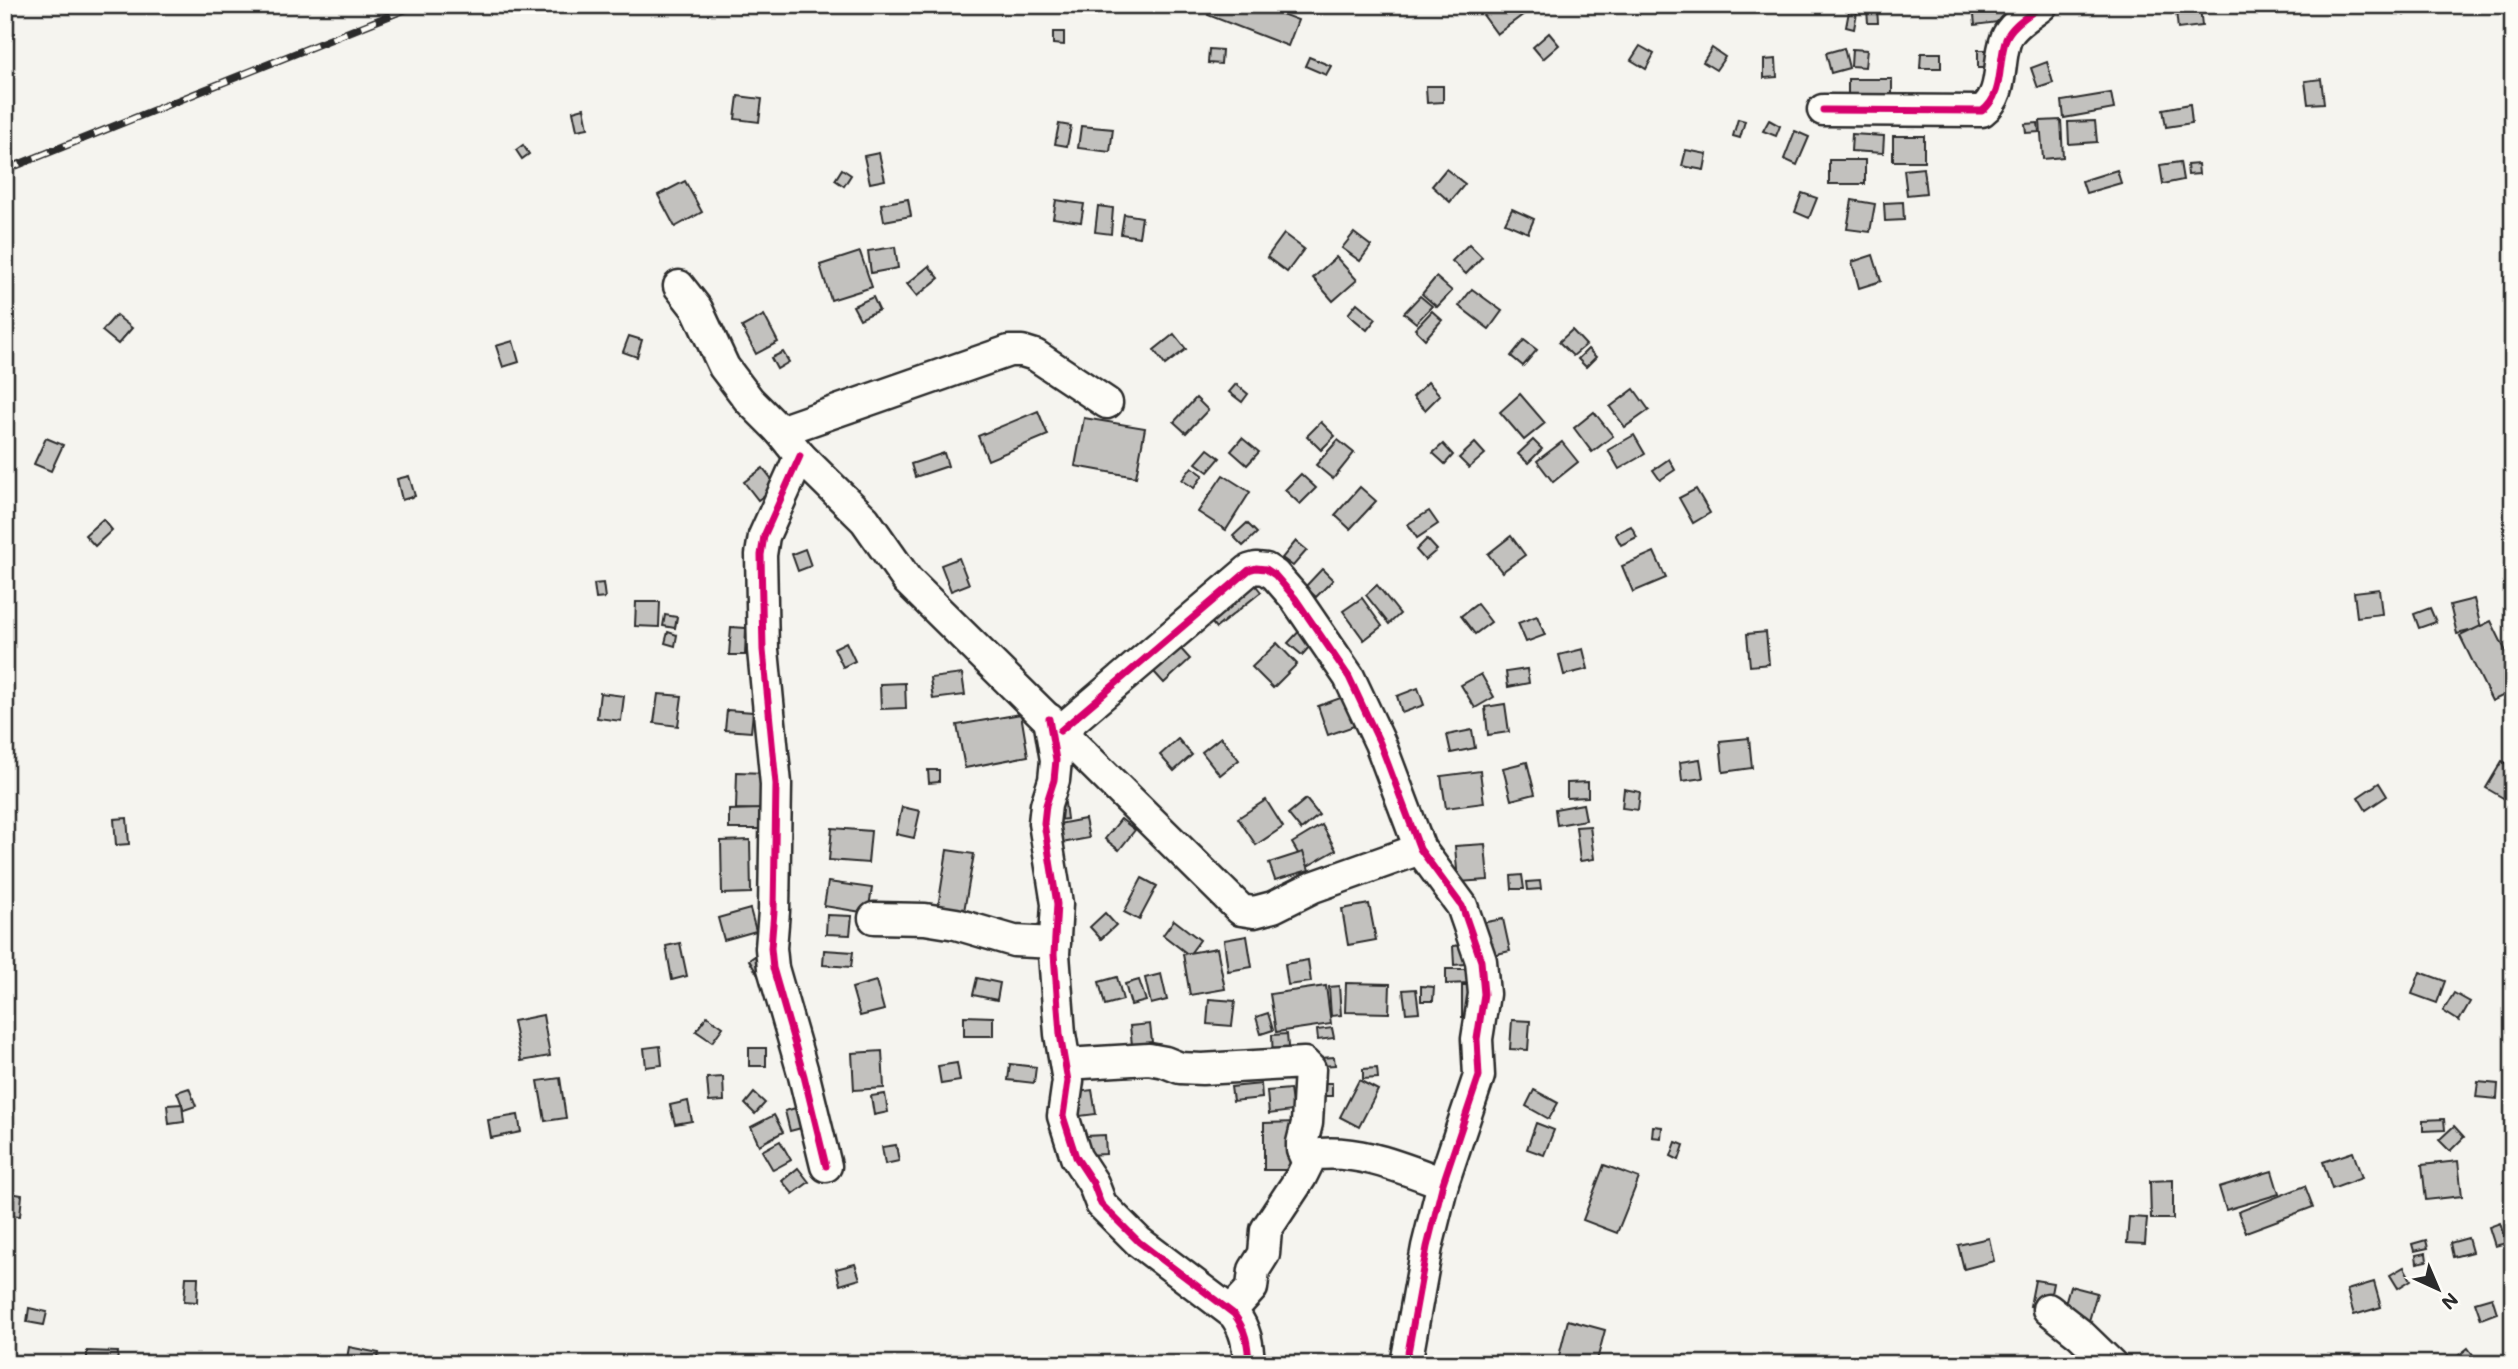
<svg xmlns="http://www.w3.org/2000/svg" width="2518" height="1369" font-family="Mali,sans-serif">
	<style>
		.building { fill: #c2c1be; stroke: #2b2b2b; stroke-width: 2 }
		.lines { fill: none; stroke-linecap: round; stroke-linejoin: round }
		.minor-casing { stroke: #2b2b2b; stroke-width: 35 }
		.minor { stroke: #fdfcf7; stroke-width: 30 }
		.rail-casing { stroke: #2b2b2b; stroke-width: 8 }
		.rail { stroke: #fdfcf7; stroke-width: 5; stroke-dasharray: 16; stroke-linecap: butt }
		.cycleway-casing { stroke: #fdfcf7; stroke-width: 11 }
		.cycleway { stroke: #d6006c; stroke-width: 7 }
	</style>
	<rect width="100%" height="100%" fill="#f5f4ef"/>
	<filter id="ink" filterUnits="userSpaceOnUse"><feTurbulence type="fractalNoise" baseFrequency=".0143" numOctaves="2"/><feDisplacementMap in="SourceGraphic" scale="14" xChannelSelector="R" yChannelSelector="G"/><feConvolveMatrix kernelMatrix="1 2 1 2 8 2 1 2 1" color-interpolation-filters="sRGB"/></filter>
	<g filter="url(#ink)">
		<g class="building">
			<polygon points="1211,5 1258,5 1298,20 1288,46 1208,15"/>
			<polygon points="1476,5 1524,5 1528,11 1497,34"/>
			<polygon points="1973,5 2004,5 2006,21 1975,25"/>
			<polygon points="2396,5 2416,5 2404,15"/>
			<polygon points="2200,7 2202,26 2178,29 2176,11"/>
			<polygon points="1877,8 1878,23 1868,23 1867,9"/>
			<polygon points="1849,11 1857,12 1854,29 1846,27"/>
			<polygon points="1053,32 1064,32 1064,45 1053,44"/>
			<polygon points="1549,33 1559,45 1543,59 1533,47"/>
			<polygon points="1640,46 1654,54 1646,69 1631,60"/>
			<polygon points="1712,48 1725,57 1716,70 1703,62"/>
			<polygon points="1844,48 1849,68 1831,73 1826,53"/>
			<polygon points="1209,49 1222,50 1221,64 1208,63"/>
			<polygon points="1852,49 1867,50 1865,67 1851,66"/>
			<polygon points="1978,50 1994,50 1993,68 1978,68"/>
			<polygon points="1921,53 1941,53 1941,68 1920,68"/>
			<polygon points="1309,57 1331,66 1326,75 1305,66"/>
			<polygon points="1776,59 1777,77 1764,78 1764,60"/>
			<polygon points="2047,62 2053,83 2038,88 2031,68"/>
			<rect x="1848" y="79" width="44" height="26"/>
			<polygon points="2321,79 2324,103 2308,104 2305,81"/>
			<polygon points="1426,86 1443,86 1443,102 1427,103"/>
			<polygon points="2111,93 2114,109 2064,118 2062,101"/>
			<polygon points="738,96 762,99 759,122 735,119"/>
			<polygon points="2190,104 2192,123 2166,127 2163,109"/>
			<polygon points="584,108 588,128 577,130 573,111"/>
			<polygon points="1738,119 1745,121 1740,138 1733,136"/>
			<polygon points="1769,120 1780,126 1776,136 1763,131"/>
			<polygon points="2061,120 2063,157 2043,159 2040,121"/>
			<polygon points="2095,121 2097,142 2069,144 2068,122"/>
			<polygon points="2038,123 2039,132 2026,133 2025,124"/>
			<polygon points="1059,124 1071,126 1067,146 1055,144"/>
			<polygon points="1081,126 1113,129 1110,152 1078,148"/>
			<polygon points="1795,131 1809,137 1797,165 1784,159"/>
			<polygon points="1852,134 1884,136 1883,153 1851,151"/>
			<rect x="1893" y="136" width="31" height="25"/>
			<polygon points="523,145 529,154 522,159 516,150"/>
			<polygon points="1686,150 1707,154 1704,170 1682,166"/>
			<polygon points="879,153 885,180 870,183 864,156"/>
			<rect x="1829" y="160" width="36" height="24"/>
			<polygon points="2180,162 2183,180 2163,184 2160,165"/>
			<polygon points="2198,164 2199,174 2188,175 2187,165"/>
			<polygon points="1923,168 1926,193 1907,195 1904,170"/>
			<polygon points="842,169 851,175 844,186 835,180"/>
			<polygon points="1446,169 1465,184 1450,202 1432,186"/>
			<polygon points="2117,170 2121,183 2086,193 2082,181"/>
			<polygon points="685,181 702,212 675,227 658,195"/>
			<polygon points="1802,193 1817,198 1809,218 1795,212"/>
			<polygon points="908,199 911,216 884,221 881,204"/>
			<polygon points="1056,200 1084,204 1081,222 1053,218"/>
			<polygon points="1852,200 1875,204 1870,232 1847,229"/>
			<polygon points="1903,202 1904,220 1885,221 1884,203"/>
			<polygon points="1098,206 1113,208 1111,234 1095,232"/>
			<polygon points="1512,209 1534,219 1528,233 1505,223"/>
			<polygon points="1124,214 1142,217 1139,237 1121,234"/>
			<polygon points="1354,233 1371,246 1360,261 1342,248"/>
			<polygon points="1284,234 1304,249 1287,272 1267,257"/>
			<polygon points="1469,244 1482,257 1466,274 1452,261"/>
			<polygon points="895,247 898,268 871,273 868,251"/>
			<polygon points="860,252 872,287 831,300 820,265"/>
			<polygon points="1873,255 1881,281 1859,288 1852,262"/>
			<polygon points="1336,257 1357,280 1333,301 1313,278"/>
			<polygon points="929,266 939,278 917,296 907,284"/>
			<polygon points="1436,277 1452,291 1437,307 1422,294"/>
			<polygon points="1472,289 1502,311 1489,329 1459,306"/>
			<polygon points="1420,296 1432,306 1416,323 1404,313"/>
			<polygon points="873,297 879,310 860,319 853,306"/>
			<polygon points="1357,303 1376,319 1367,330 1348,314"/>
			<polygon points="1432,311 1442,320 1425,339 1415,329"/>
			<polygon points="116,315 132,328 118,344 102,331"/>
			<polygon points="764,315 778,342 756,354 742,327"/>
			<polygon points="1572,330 1586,345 1573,356 1559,342"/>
			<polygon points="1174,334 1186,349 1165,365 1154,350"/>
			<polygon points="629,336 642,340 637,357 623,352"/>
			<polygon points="1524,340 1537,350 1523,366 1511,356"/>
			<polygon points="513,341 519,362 503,367 496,346"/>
			<polygon points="1588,349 1596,357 1586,367 1578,359"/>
			<polygon points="783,352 789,362 777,369 771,358"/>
			<polygon points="1428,382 1440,395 1425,410 1413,397"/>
			<polygon points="1236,384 1248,394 1242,402 1229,392"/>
			<polygon points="1634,389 1649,410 1625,427 1610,407"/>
			<polygon points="1520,394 1545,423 1524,440 1500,412"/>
			<polygon points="1196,398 1208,410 1186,433 1174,422"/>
			<polygon points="1038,411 1048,435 988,460 978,436"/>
			<polygon points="1594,412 1613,436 1592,452 1574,428"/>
			<polygon points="1084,418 1145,428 1136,477 1075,466"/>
			<polygon points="1321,422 1335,436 1321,450 1307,436"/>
			<polygon points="1634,435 1645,454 1619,469 1608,450"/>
			<polygon points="46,438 63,445 51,471 34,464"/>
			<polygon points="1242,438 1259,452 1247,465 1231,451"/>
			<polygon points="1338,440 1354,453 1333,479 1316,465"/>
			<polygon points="1533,440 1542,449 1528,463 1518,454"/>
			<polygon points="1562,442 1578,462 1553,482 1537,461"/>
			<polygon points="1475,443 1485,454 1469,468 1459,458"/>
			<polygon points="1443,444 1453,455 1445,464 1433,453"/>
			<polygon points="1208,449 1220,458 1208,472 1196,463"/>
			<polygon points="944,453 948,466 915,477 911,464"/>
			<polygon points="1669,459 1675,470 1660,480 1653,470"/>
			<polygon points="1192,467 1203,475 1194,488 1182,480"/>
			<polygon points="763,468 777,486 758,500 744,482"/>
			<polygon points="1301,474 1316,488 1300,504 1285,490"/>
			<polygon points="1223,475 1250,492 1226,530 1198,512"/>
			<polygon points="409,476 415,496 402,500 397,479"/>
			<polygon points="1360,487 1376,501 1350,529 1335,515"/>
			<polygon points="1696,489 1710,513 1693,523 1679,498"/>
			<polygon points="1429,511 1438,524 1417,538 1408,524"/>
			<polygon points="103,519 112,530 95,546 85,535"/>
			<polygon points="1247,523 1257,533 1243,546 1233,536"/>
			<polygon points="1631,526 1637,537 1621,545 1615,534"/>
			<polygon points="1511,536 1525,555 1502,572 1488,554"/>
			<polygon points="1427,539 1437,550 1425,560 1416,550"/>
			<polygon points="1296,541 1307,550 1293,566 1282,558"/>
			<polygon points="805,549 811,566 798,571 792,554"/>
			<polygon points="1654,552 1666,578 1633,592 1622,566"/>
			<polygon points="959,558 969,584 951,591 941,565"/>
			<polygon points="1237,562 1261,592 1216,628 1192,599"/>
			<polygon points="1322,569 1333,580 1316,597 1305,587"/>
			<polygon points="603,583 605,598 596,599 594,584"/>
			<polygon points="1377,585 1400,614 1389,624 1366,595"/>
			<polygon points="2379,589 2382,614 2357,617 2354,592"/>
			<polygon points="1362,598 1382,626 1364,640 1343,611"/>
			<polygon points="2474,599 2481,628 2457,634 2450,605"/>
			<polygon points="636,602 660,602 659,627 635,626"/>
			<polygon points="1477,604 1491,622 1475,634 1461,616"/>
			<polygon points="2430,608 2436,622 2419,628 2414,614"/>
			<polygon points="665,615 677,617 675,628 663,626"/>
			<polygon points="1537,616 1545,635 1526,642 1518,623"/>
			<polygon points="2491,621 2513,666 2513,691 2492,701 2460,636"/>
			<polygon points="1306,624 1319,636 1302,655 1288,643"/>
			<polygon points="731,627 746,628 745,655 729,655"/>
			<polygon points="668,632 677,635 675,646 665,643"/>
			<polygon points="1766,632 1769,664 1750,666 1747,634"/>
			<polygon points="1171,638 1190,659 1164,683 1145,662"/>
			<polygon points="846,642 855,661 843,667 834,648"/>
			<polygon points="1277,643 1297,664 1273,688 1252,667"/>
			<polygon points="1583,649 1588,669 1564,675 1559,655"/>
			<polygon points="1527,669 1529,683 1508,687 1506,672"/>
			<polygon points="962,674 965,695 933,699 930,678"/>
			<polygon points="1481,674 1494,697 1475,708 1461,685"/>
			<polygon points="905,683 906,708 881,709 880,684"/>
			<polygon points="1418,688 1424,705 1402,713 1397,696"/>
			<polygon points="600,693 624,696 621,721 597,718"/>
			<polygon points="658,694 682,696 678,726 654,723"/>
			<polygon points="1346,696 1357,725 1328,735 1318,706"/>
			<polygon points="1505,704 1509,732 1488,735 1485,707"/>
			<polygon points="727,710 753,712 751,732 725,730"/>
			<polygon points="1021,714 1028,756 965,768 957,725"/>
			<polygon points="1472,730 1475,748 1451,753 1447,735"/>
			<polygon points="1221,737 1239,760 1220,775 1202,752"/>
			<polygon points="1749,738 1752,768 1723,772 1720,741"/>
			<polygon points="1178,739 1192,755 1174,771 1160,755"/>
			<polygon points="1700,759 1703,778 1682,781 1680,762"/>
			<polygon points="2502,761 2513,767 2513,797 2510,802 2486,788"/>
			<polygon points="1527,762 1535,794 1511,800 1503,768"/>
			<polygon points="928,770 939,770 939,782 929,783"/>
			<polygon points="1480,771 1484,803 1446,808 1441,776"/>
			<polygon points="737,772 765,773 764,810 736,809"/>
			<polygon points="1588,782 1588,797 1567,798 1567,783"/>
			<polygon points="2379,783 2387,796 2366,810 2358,797"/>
			<polygon points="1624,789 1640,792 1638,810 1622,808"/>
			<polygon points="1306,799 1319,815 1301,830 1288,814"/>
			<polygon points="1266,800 1283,827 1256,845 1238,818"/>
			<polygon points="1065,803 1067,819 1050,821 1048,804"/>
			<polygon points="1583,804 1586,820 1557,825 1555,809"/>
			<polygon points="902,807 920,811 914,838 896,834"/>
			<polygon points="761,809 761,829 729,829 729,810"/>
			<polygon points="127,818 129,844 116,845 114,819"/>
			<polygon points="1085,819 1089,838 1051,845 1048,826"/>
			<polygon points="1121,819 1135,830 1119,850 1105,839"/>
			<polygon points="1322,825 1336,850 1306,867 1292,843"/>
			<polygon points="1590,826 1594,859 1580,861 1576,827"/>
			<polygon points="832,828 871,831 868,863 829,860"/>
			<polygon points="750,840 751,893 722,894 721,841"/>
			<polygon points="1485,844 1488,880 1458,882 1455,846"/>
			<polygon points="947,850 974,854 964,911 938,907"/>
			<polygon points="1303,852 1309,870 1275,880 1269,863"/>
			<polygon points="1522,875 1524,889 1512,889 1511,876"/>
			<polygon points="1142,878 1157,886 1139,920 1124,912"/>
			<polygon points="1540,881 1541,889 1528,890 1527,882"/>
			<polygon points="828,882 872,888 868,913 824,906"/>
			<polygon points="1369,904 1376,940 1348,945 1342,909"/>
			<polygon points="750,909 756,931 724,940 718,918"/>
			<polygon points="1105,913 1116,925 1101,939 1090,927"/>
			<polygon points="827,915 852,916 850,935 826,934"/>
			<polygon points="1503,919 1510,951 1488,956 1481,923"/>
			<polygon points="1174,920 1200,940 1189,955 1163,935"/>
			<polygon points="1247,936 1252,967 1228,971 1224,940"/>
			<polygon points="680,943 687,976 672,980 666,946"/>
			<polygon points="1474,944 1476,963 1454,965 1453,946"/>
			<polygon points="1217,948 1225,989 1190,995 1183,954"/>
			<polygon points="824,950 853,952 851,967 823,965"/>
			<polygon points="762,951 773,968 759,977 749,960"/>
			<polygon points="1308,960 1311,982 1288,985 1285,964"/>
			<polygon points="1446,969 1468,969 1469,983 1446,984"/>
			<polygon points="2420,972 2445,981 2437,1003 2412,994"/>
			<polygon points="1161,974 1167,1000 1151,1004 1145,978"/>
			<polygon points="1117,977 1123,1000 1105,1005 1099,982"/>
			<polygon points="977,978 1000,983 997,1000 973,995"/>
			<polygon points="1139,980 1146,1001 1131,1005 1125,984"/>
			<polygon points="876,981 884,1010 860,1016 852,988"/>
			<polygon points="1346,983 1390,984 1389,1013 1345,1012"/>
			<rect x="1462" y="985" width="14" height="32"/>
			<polygon points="1326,986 1331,1024 1276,1032 1270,994"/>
			<polygon points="1339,986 1341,1015 1331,1016 1329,987"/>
			<polygon points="1421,986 1434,987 1433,1001 1421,1001"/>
			<polygon points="1416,989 1419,1012 1406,1013 1403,990"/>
			<polygon points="2454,993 2470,1002 2459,1021 2443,1011"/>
			<polygon points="1209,999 1235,1001 1232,1026 1207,1024"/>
			<polygon points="1268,1013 1273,1030 1261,1034 1256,1017"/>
			<polygon points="543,1015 550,1056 521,1061 513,1021"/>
			<polygon points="707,1016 723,1027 712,1042 696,1031"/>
			<polygon points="964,1016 993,1017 993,1036 964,1036"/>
			<polygon points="1512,1020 1530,1021 1528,1050 1510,1049"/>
			<polygon points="1150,1024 1152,1042 1132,1045 1130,1026"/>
			<polygon points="1332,1028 1334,1038 1318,1040 1317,1030"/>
			<polygon points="1287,1034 1289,1059 1273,1061 1272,1035"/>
			<polygon points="660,1046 662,1065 646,1067 644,1048"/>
			<rect x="749" y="1048" width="17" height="18"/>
			<polygon points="882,1051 884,1088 854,1090 852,1053"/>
			<polygon points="1334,1057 1335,1065 1321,1066 1320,1058"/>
			<polygon points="957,1063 960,1081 941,1084 938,1066"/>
			<polygon points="1010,1064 1036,1067 1034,1083 1008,1080"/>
			<polygon points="1377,1068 1378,1078 1363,1079 1363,1069"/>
			<polygon points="723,1077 724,1101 709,1102 707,1078"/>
			<polygon points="560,1078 566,1118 545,1121 538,1081"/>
			<polygon points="1359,1080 1378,1090 1359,1127 1340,1117"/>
			<polygon points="2478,1082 2498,1084 2497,1099 2476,1097"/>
			<rect x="1314" y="1083" width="18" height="13"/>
			<polygon points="1261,1084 1262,1098 1233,1101 1231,1087"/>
			<polygon points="189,1088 196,1106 184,1110 177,1092"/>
			<polygon points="1290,1089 1293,1111 1269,1114 1267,1091"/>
			<polygon points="1092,1090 1096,1114 1072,1117 1069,1093"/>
			<polygon points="1534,1090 1558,1103 1549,1119 1526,1106"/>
			<polygon points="754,1093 765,1103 755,1114 745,1104"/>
			<polygon points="885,1094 888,1112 874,1115 871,1096"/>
			<polygon points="688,1101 692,1121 675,1124 670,1105"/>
			<polygon points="182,1104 184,1122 169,1124 167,1105"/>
			<polygon points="803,1106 809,1126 790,1131 785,1111"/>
			<polygon points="518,1115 521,1132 491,1138 488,1120"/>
			<polygon points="774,1115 783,1132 759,1145 751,1127"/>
			<polygon points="2444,1119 2445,1130 2423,1131 2423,1120"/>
			<polygon points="1297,1122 1297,1170 1264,1170 1264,1123"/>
			<polygon points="1536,1123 1554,1130 1544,1155 1527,1149"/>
			<polygon points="1653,1126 1662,1127 1661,1138 1652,1137"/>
			<polygon points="2454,1126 2464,1137 2450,1151 2439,1140"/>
			<polygon points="1105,1135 1106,1154 1086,1155 1085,1136"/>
			<polygon points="780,1141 791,1160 773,1170 762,1151"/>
			<polygon points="1676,1142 1684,1145 1679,1160 1671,1156"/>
			<polygon points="896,1145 899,1161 885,1164 882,1147"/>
			<polygon points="2353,1152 2362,1178 2332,1189 2323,1162"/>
			<polygon points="2458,1161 2462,1196 2426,1200 2422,1165"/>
			<polygon points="1604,1165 1639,1178 1617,1233 1583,1220"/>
			<polygon points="798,1168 809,1182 793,1194 782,1181"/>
			<polygon points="2272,1171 2279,1194 2226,1210 2219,1187"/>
			<polygon points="2173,1180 2173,1219 2151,1219 2150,1181"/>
			<polygon points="2305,1186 2313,1207 2246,1232 2238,1212"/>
			<polygon points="10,1193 22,1195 20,1216 8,1215"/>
			<polygon points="2129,1217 2147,1218 2145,1244 2127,1243"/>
			<polygon points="2500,1223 2506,1243 2495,1246 2489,1227"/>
			<polygon points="1989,1238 1994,1261 1964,1269 1958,1245"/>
			<polygon points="2468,1238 2472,1252 2453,1257 2450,1243"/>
			<polygon points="2426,1240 2428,1248 2414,1251 2412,1244"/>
			<polygon points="2426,1253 2427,1261 2417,1263 2416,1255"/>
			<polygon points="855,1264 860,1279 840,1285 836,1269"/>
			<polygon points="2404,1267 2411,1280 2398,1288 2390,1275"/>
			<polygon points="186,1277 198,1277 197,1302 184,1301"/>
			<polygon points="2035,1280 2053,1283 2048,1309 2030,1306"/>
			<polygon points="2374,1282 2381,1307 2354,1315 2347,1290"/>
			<polygon points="2070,1286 2097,1293 2087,1328 2060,1321"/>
			<polygon points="2492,1297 2497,1313 2481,1319 2475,1302"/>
			<polygon points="29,1308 47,1312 44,1325 27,1322"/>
			<polygon points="1568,1320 1605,1330 1596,1364 1557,1364"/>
			<polygon points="349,1347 379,1353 377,1364 346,1364"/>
			<polygon points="2468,1348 2480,1364 2448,1364"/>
			<polygon points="87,1351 118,1352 117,1364 87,1364"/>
		</g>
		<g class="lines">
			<g class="minor-casing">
				<g id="minor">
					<path d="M1823 110 1982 111C2005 94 1997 63 2006 39 2012 24 2030 15 2042 5"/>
					<polyline points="679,286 697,309 724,367 749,400 780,431 800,456 865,520 907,580 1241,910 1254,912 1273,907 1313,887 1420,849"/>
					<polyline points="780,431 1009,351 1022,351 1035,355 1107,403"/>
					<polyline points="800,456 764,536 761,555 763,650 776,784 774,911 771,948 773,968 804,1076 826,1166"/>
					<path d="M1049 719 1056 760 1054 780 1046 805 1044 823 1057 904 1054 954 1060 1034 1068 1081 1063 1116 1076 1157 1093 1183 1101 1204 1139 1242 1234 1314C1246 1330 1248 1344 1249 1364"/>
					<polyline points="1060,731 1249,570 1256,568 1266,569 1275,575 1295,598 1349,677 1380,743 1420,849 1462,906 1481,961 1484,994 1477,1039 1479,1076 1443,1183 1427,1247 1406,1364"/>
					<polyline points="874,918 925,919 956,924 1014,941 1055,943"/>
					<polyline points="1066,1064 1149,1059 1165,1062 1180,1068 1202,1069 1304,1063 1310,1069 1307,1123 1302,1143 1302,1150 1307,1161"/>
					<polyline points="2048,1309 2080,1334 2111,1364"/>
					<path d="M1231 1311 1252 1288 1254 1270 1264 1254 1266 1230 1301 1177 1312 1155C1357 1148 1402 1168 1443 1183"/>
				</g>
			</g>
			<use href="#minor" class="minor"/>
			<g class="rail-casing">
				<polyline id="rail" points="5,170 416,5"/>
			</g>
			<use href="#rail" class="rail"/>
			<g class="cycleway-casing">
				<g id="cycleway">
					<path d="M1823 110 1982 111C2005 94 1997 63 2006 39 2012 24 2030 15 2042 5"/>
					<polyline points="800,456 764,536 761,555 763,650 776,784 774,911 771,948 773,968 804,1076 826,1166"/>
					<path d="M1049 719 1056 760 1054 780 1046 805 1044 823 1057 904 1054 954 1060 1034 1068 1081 1063 1116 1076 1157 1093 1183 1101 1204 1139 1242 1234 1314C1246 1330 1248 1344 1249 1364"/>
					<polyline points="1060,731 1249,570 1256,568 1266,569 1275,575 1295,598 1349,677 1380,743 1420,849 1462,906 1481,961 1484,994 1477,1039 1479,1076 1443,1183 1427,1247 1406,1364"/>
				</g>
			</g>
			<use href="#cycleway" class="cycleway"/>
		</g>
	</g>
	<rect width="2518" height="1369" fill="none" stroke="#fdfcf7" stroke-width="28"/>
	<rect x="14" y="14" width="2490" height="1341" fill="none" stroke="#2b2b2b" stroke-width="2.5" filter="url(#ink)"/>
	<g transform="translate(2438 1289) rotate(136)" stroke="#fdfcf7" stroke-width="5" paint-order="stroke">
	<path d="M0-5L12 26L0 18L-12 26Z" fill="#2b2b2b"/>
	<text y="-10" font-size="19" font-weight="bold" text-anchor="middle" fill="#2b2b2b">N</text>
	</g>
</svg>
